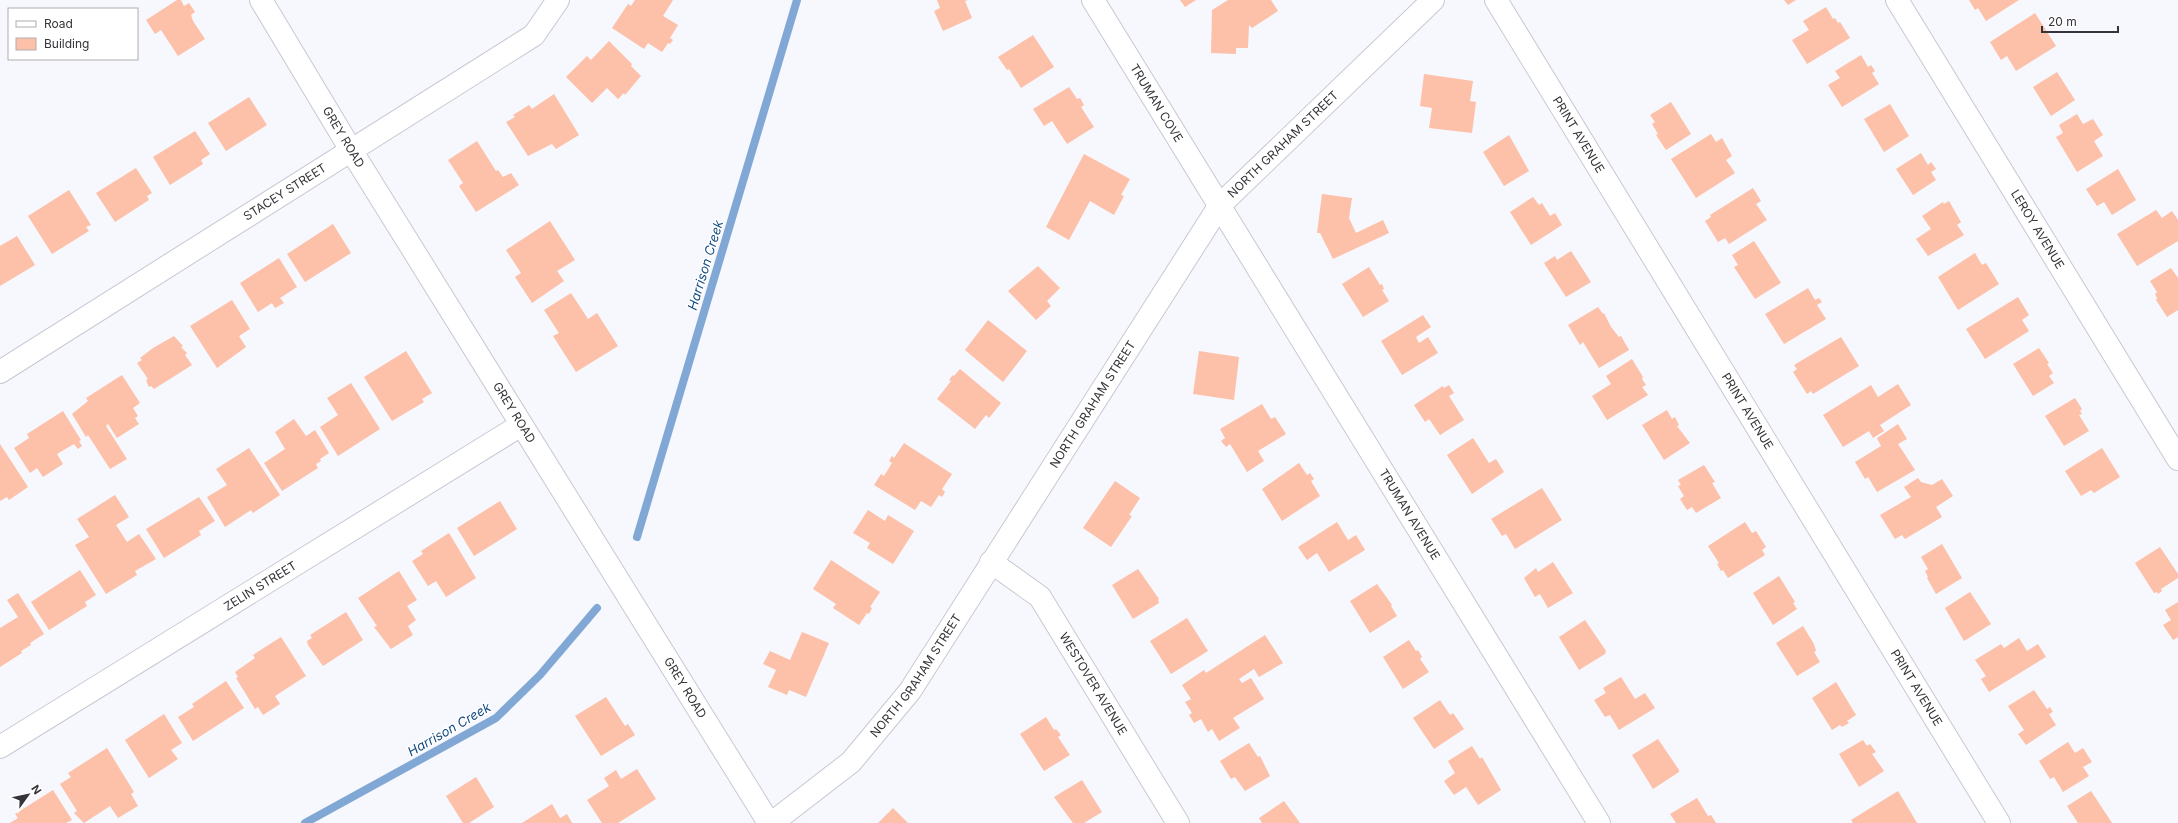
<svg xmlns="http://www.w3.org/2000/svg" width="2178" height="823" font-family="Inter,sans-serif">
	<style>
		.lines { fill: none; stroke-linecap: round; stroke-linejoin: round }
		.stream { stroke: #81a8d5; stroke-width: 8 }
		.building { fill: #fdc0a8 }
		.minor-casing { stroke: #c8c8d4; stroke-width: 24 }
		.secondary-casing { stroke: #c8c8d4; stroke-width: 24 }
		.minor { stroke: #fff; stroke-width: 22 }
		.secondary { stroke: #fff; stroke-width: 22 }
		.labels { text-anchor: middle; stroke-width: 3; stroke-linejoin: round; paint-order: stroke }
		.street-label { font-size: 12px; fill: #343439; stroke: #fff }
		.water-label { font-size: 13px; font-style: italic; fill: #134b82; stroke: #fff }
	</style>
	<rect width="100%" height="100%" fill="#f7f7fe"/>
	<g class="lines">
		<g class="stream">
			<polyline points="637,537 797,0"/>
			<polyline points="305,823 496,718 540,675 597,608"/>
		</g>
	</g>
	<g class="building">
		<polygon points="177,0 181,0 184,6 189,3 195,12 191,15 193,21 205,39 178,56 161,30 155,34 146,20"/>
		<polygon points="635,0 673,0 663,16 678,25 670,38 673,40 670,44 668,43 662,52 648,43 644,49 612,28 628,4 631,6"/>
		<polygon points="937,0 968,0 965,1 972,18 943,31 934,11 940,8"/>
		<polygon points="1180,0 1196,0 1185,7"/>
		<polygon points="1228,0 1271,0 1278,11 1252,28 1249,25 1248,48 1236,48 1236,54 1211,53 1212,10"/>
		<polygon points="1784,0 1796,0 1788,5"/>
		<polygon points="1969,0 2019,0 1986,21 1978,8 1975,10"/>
		<polygon points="1826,7 1833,19 1835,18 1838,23 1840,22 1850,38 1807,64 1792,40 1809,30 1803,21"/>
		<polygon points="2035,13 2056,46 2016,71 2007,56 2001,60 1990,42"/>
		<polygon points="1033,35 1054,67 1021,88 1009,69 1007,70 998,57"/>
		<polygon points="609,41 632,64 631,66 641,76 625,95 624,93 618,99 607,88 592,103 566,77 587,56 591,60"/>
		<polygon points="1861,55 1868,67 1871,65 1875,71 1872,73 1879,84 1842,107 1828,85 1840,78 1835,71"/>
		<polygon points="2057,72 2075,100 2051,116 2033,87"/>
		<polygon points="1424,74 1473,81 1470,101 1476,102 1472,133 1429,128 1432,108 1420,106"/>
		<polygon points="1069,87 1077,99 1080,98 1084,105 1081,107 1094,127 1067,144 1052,121 1044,126 1033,109"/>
		<polygon points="554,94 579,135 556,149 552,144 528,156 506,122 515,117 513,115 529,105 532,109"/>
		<polygon points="249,97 267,125 226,151 208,123"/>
		<polygon points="1671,102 1691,134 1666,150 1656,135 1658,134 1652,124 1655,122 1650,115"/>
		<polygon points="1890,104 1909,136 1884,152 1864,119"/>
		<polygon points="2077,114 2083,124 2093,119 2103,135 2094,141 2103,156 2077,172 2056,137 2063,133 2059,125"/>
		<polygon points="195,131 210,154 201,160 203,164 170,185 153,157"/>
		<polygon points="1711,134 1716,142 1722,138 1732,156 1726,160 1735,173 1696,198 1671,159"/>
		<polygon points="1509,135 1529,171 1504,186 1483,152"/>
		<polygon points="477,141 496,171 498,170 503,177 511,173 519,185 476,212 459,186 463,183 448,160"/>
		<polygon points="1921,153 1928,165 1931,162 1936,169 1931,172 1936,180 1913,195 1896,169"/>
		<polygon points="1084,154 1130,179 1121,195 1124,196 1114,215 1090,201 1069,240 1046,227"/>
		<polygon points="136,168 152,193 147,196 149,200 115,222 96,193"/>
		<polygon points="2118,169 2136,200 2112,215 2104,202 2097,206 2086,189"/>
		<polygon points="1753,188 1761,201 1756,204 1767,220 1729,244 1725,238 1718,242 1705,221 1711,217 1710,215"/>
		<polygon points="69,190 91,225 86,227 89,231 52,254 28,216"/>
		<polygon points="1322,194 1352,198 1349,218 1356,233 1383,220 1389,233 1333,259 1320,233 1317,233"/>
		<polygon points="1533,197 1539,205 1542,203 1550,216 1555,213 1562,225 1531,245 1510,212"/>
		<polygon points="1949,201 1961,222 1957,225 1964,235 1928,256 1916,239 1931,229 1922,216 1943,202 1944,204"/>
		<polygon points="2156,210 2162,218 2172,211 2178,220 2178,241 2137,266 2117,234"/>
		<polygon points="550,221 575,260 557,271 564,281 532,303 515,277 521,273 506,250"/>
		<polygon points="333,224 351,253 305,282 287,254"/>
		<polygon points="17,236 35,265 0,286 0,246"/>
		<polygon points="1754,241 1781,283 1755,299 1734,267 1738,265 1732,255"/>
		<polygon points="1571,251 1591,282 1566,297 1544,263 1555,256 1557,260"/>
		<polygon points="1975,253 1982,265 1986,263 1999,284 1958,310 1938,277"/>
		<polygon points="279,258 297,287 280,298 284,303 275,308 272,303 258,312 240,283"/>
		<polygon points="1038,266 1060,288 1047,301 1051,306 1036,320 1008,291"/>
		<polygon points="1369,267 1380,285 1382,284 1384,289 1382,290 1389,301 1363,317 1342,284"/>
		<polygon points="2171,268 2178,278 2178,310 2167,317 2156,300 2157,298 2155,294 2157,292 2150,281"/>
		<polygon points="1808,288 1815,300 1819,298 1822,302 1817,305 1826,319 1784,344 1765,314"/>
		<polygon points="571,293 588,319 597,313 618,346 576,372 553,336 559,333 544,310"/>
		<polygon points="2018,297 2029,315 2022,320 2029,331 1985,359 1966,329"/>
		<polygon points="232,300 250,329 239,336 246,347 217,368 190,326"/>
		<polygon points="1598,307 1603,314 1604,313 1611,327 1619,337 1621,336 1629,350 1599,368 1583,342 1580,345 1568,325"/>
		<polygon points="1423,315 1431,327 1416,337 1419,343 1428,337 1438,353 1402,375 1381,341"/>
		<polygon points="988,320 1027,351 1003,382 965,350"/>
		<polygon points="174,336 183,346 181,347 187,353 185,355 192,365 154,389 151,386 149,387 146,380 148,379 137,363 142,360 140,358 153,348"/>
		<polygon points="1841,337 1859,366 1813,394 1811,391 1807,394 1793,372 1797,369 1794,365"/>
		<polygon points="2039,348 2049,363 2047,364 2053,373 2049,376 2054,383 2033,396 2013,364"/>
		<polygon points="406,351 432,393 422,399 424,402 392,421 364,377"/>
		<polygon points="1199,351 1239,357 1234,400 1193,394"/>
		<polygon points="1632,359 1643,377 1642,379 1646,385 1642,387 1648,395 1607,420 1592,396 1611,384 1606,376"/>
		<polygon points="960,369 1001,403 989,418 986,415 975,429 937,399 951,381 949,380 953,375 954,376"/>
		<polygon points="122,375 140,403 133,408 138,416 135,418 139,424 117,438 108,424 106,426 127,459 110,469 88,435 86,437 72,414 88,401 86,398"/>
		<polygon points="351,383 380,429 338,456 320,427 338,415 327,398"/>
		<polygon points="1898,384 1911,405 1880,425 1884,431 1873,438 1869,431 1843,447 1823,415 1871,385 1878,397"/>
		<polygon points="1449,385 1454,393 1449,396 1464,420 1440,435 1429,419 1425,422 1414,405 1443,386 1444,388"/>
		<polygon points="2075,398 2082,409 2080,411 2082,414 2079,415 2089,431 2064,446 2045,416"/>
		<polygon points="1262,404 1271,419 1275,417 1286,434 1258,451 1264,461 1247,472 1230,444 1226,447 1221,441 1225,438 1220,429"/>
		<polygon points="1667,410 1672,419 1675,417 1679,425 1677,426 1690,443 1664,460 1642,425"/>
		<polygon points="63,411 81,440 79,441 82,446 78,449 74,444 57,454 63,464 43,477 37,468 30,473 14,448 29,438 27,434"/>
		<polygon points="294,419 306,436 315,430 329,453 320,459 321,461 316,464 318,468 282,491 264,463 285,449 275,432"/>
		<polygon points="1898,424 1907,439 1898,444 1915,470 1877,492 1868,477 1865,479 1855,462 1881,446 1877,438"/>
		<polygon points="1473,438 1489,463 1496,459 1504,472 1472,494 1447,455"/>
		<polygon points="904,443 952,474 942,489 945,492 942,497 939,495 931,507 921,501 915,510 874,485 881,474 884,476 892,463 889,461 892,456 894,458"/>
		<polygon points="0,444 28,487 9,500 7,497 0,501"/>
		<polygon points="249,448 280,495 253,513 251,510 225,527 207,497 227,485 216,469"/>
		<polygon points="2102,448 2120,477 2094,493 2091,490 2081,496 2065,471"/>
		<polygon points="1299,463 1307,475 1310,473 1314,479 1311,481 1320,496 1282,521 1262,489"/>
		<polygon points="1704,465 1715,482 1712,483 1721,498 1696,513 1692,507 1687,510 1680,499 1684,496 1678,486 1681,485 1678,480"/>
		<polygon points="1918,478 1921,482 1932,485 1942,479 1953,496 1936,507 1942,517 1905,539 1902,535 1895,539 1880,515 1911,497 1904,487"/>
		<polygon points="1115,481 1140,498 1129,515 1132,516 1111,547 1083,528"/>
		<polygon points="1542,488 1562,520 1515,549 1506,534 1502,536 1491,519"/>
		<polygon points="115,495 129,517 116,525 127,542 139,534 156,559 135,571 137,575 106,594 75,545 89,537 77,519"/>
		<polygon points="199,497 215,521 199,531 201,535 164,558 146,529"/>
		<polygon points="500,501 517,529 474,556 457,528"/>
		<polygon points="868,510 885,521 888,515 914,531 893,564 867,548 870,543 853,533"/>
		<polygon points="1337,522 1348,540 1356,535 1365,550 1329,572 1317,553 1307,560 1298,547"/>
		<polygon points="1745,522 1752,533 1756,531 1766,547 1762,550 1765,555 1728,578 1723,570 1721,571 1717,564 1719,563 1708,546"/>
		<polygon points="449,533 476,578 446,597 436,581 428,586 412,561 423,554 421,551"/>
		<polygon points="1942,544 1962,578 1936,594 1927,578 1928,577 1925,571 1928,569 1921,557"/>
		<polygon points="2160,547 2178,574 2178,578 2161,589 2162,591 2158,594 2157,592 2154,593 2135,563"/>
		<polygon points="831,560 880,592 870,607 872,608 869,614 867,613 859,625 833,608 836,604 813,589"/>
		<polygon points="1553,562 1573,593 1548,608 1540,594 1535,597 1524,578 1536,568 1538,572"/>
		<polygon points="1138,569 1159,599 1158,600 1159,603 1133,619 1112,585"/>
		<polygon points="80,570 96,595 85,602 87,606 49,630 31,602"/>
		<polygon points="399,571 417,600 407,606 416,620 408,626 413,635 391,649 374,627 377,626 358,598"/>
		<polygon points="1779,576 1795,602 1793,603 1797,609 1773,625 1753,593"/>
		<polygon points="1377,584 1392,605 1391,606 1397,616 1370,633 1350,601"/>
		<polygon points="1970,592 1991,624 1964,641 1945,608"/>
		<polygon points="18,593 44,634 30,643 31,645 21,651 22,653 0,667 0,628 18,617 7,600"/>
		<polygon points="2178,602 2178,637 2173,640 2163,625 2171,620 2165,610"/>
		<polygon points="346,612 363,640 323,666 308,645 307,641 312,638 310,635"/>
		<polygon points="1187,618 1208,651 1171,674 1150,641"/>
		<polygon points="1585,620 1606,651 1605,654 1579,670 1559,637"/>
		<polygon points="1803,626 1814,644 1816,651 1814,652 1820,662 1797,676 1776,643"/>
		<polygon points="802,632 829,643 806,697 789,690 787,695 768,687 776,670 763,664 770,651 790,660"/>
		<polygon points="1265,635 1283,663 1259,677 1254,669 1239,679 1242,683 1251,678 1264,699 1233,718 1240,728 1219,741 1212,729 1208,732 1201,719 1194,723 1189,715 1192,713 1185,702 1191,699 1182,685 1204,670 1206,673"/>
		<polygon points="281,637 306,676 275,696 280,704 263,715 258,707 255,709 236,678 238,677 235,672 255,658 253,655"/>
		<polygon points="2019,638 2027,651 2038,644 2046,657 1989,692 1981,679 1986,676 1975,660 2001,644 2004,648"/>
		<polygon points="1409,640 1416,651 1418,650 1422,657 1420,659 1429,672 1403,689 1383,657"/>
		<polygon points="1621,677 1635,699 1645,693 1655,708 1619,730 1610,715 1605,717 1594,700 1606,693 1603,688"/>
		<polygon points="226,681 244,708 193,741 178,717 194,707 192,704"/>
		<polygon points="1836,682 1856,715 1847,721 1849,723 1842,727 1840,725 1832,730 1812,698"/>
		<polygon points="2034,690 2047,709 2050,707 2053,712 2049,714 2056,725 2026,745 2018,734 2024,730 2008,706"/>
		<polygon points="606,697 625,726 628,724 635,735 601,756 575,716"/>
		<polygon points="1440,700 1450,715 1453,713 1464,729 1434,749 1413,718"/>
		<polygon points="164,714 182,743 171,750 178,759 149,778 125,740"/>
		<polygon points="1046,717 1054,730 1056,729 1061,735 1058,737 1070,755 1044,771 1020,734"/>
		<polygon points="1658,739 1679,770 1679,772 1653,789 1632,755"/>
		<polygon points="1863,740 1867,746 1870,744 1876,752 1872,754 1884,771 1859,787 1839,754"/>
		<polygon points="2068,742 2075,753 2083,748 2092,762 2083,767 2089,776 2063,792 2054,777 2050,779 2039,761"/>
		<polygon points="1249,743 1258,757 1260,756 1270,776 1245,791 1235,777 1231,779 1220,761"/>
		<polygon points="1472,746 1480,759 1482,757 1501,790 1478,805 1466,787 1454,795 1444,781 1455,773 1448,761"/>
		<polygon points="107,748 134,792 131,794 138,806 118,818 110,806 84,823 74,813 77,811 60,784 71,777 68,773"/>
		<polygon points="637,769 656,799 618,823 602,823 587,800 609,786 604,778 616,770 621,779"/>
		<polygon points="476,777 494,807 469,823 463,823 446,796"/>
		<polygon points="1082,780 1102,812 1084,823 1073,823 1054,797"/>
		<polygon points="53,790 72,820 66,823 10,823 18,818 15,814"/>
		<polygon points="1898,791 1917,823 1853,823 1851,820"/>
		<polygon points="2091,791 2112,823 2078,823 2067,806"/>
		<polygon points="1697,798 1708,816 1711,815 1716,823 1676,823 1670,814"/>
		<polygon points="1284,801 1300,823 1262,823 1259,818"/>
		<polygon points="552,804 560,818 567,814 572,823 522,823"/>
		<polygon points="893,808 908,823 878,823"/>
	</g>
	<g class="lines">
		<g class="minor-casing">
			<g id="minor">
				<path id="s1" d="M261 0 351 150 769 823"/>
				<path id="s2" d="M1093 0 1599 823"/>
				<path id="s3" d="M1496 0 1999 823"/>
				<path id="s4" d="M1897 0 2178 459"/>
				<path id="s5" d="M0 372 534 35 558 0"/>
				<path id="s6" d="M991 562 1040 597 1178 823"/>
				<path id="s7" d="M0 747 521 425"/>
			</g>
		</g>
		<g class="secondary-casing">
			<g id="secondary">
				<path id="s8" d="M772 823 851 762 910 691 1220 205 1433 0"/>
			</g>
		</g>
		<use href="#minor" class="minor"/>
		<use href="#secondary" class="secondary"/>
	</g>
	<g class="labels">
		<g class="street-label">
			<text dy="4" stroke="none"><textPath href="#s2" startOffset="121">TRUMAN COVE</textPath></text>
			<text dy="4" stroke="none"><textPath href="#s3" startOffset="158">PRINT AVENUE</textPath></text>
			<text dy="4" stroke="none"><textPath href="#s1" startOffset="160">GREY ROAD</textPath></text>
			<text dy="4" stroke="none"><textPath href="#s8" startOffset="856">NORTH GRAHAM STREET</textPath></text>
			<text dy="4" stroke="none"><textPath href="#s5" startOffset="337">STACEY STREET</textPath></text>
			<text dy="4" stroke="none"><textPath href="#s4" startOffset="269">LEROY AVENUE</textPath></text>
			<text dy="4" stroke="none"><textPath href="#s8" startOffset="532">NORTH GRAHAM STREET</textPath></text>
			<text dy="4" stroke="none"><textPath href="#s1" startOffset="484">GREY ROAD</textPath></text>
			<text dy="4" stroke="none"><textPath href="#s3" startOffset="482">PRINT AVENUE</textPath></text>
			<text dy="4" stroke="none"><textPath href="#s2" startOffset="604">TRUMAN AVENUE</textPath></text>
			<text dy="4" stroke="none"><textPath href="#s7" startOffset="306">ZELIN STREET</textPath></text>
			<text dy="4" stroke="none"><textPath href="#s8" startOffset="208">NORTH GRAHAM STREET</textPath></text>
			<text dy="4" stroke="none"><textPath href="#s6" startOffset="162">WESTOVER AVENUE</textPath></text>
			<text dy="4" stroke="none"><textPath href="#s1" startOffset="808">GREY ROAD</textPath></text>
			<text dy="4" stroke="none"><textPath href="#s3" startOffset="806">PRINT AVENUE</textPath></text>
		</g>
		<g class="water-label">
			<text transform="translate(705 265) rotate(-73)" y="5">Harrison Creek</text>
			<text transform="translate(449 729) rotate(-30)" y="5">Harrison Creek</text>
		</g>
	</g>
	<rect x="8" y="8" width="130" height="52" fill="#ffffff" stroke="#aeaeb0"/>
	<rect x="16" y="21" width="20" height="6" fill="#ffffff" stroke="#aeaeb0"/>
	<text x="44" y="28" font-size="12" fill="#343439">Road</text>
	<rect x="16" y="38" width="20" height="12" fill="#fdc0a8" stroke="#aeaeb0"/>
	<text x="44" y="48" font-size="12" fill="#343439">Building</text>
	<g transform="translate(28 795) rotate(57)" stroke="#ffffff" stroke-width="3" paint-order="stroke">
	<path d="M0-3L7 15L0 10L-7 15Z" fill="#343439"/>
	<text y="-6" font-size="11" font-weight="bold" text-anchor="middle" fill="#343439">N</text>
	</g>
	<path d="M2042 26v6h76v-6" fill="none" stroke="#343439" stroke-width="2"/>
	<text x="2048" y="26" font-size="12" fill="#343439" stroke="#ffffff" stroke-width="3" paint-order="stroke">20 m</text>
</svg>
